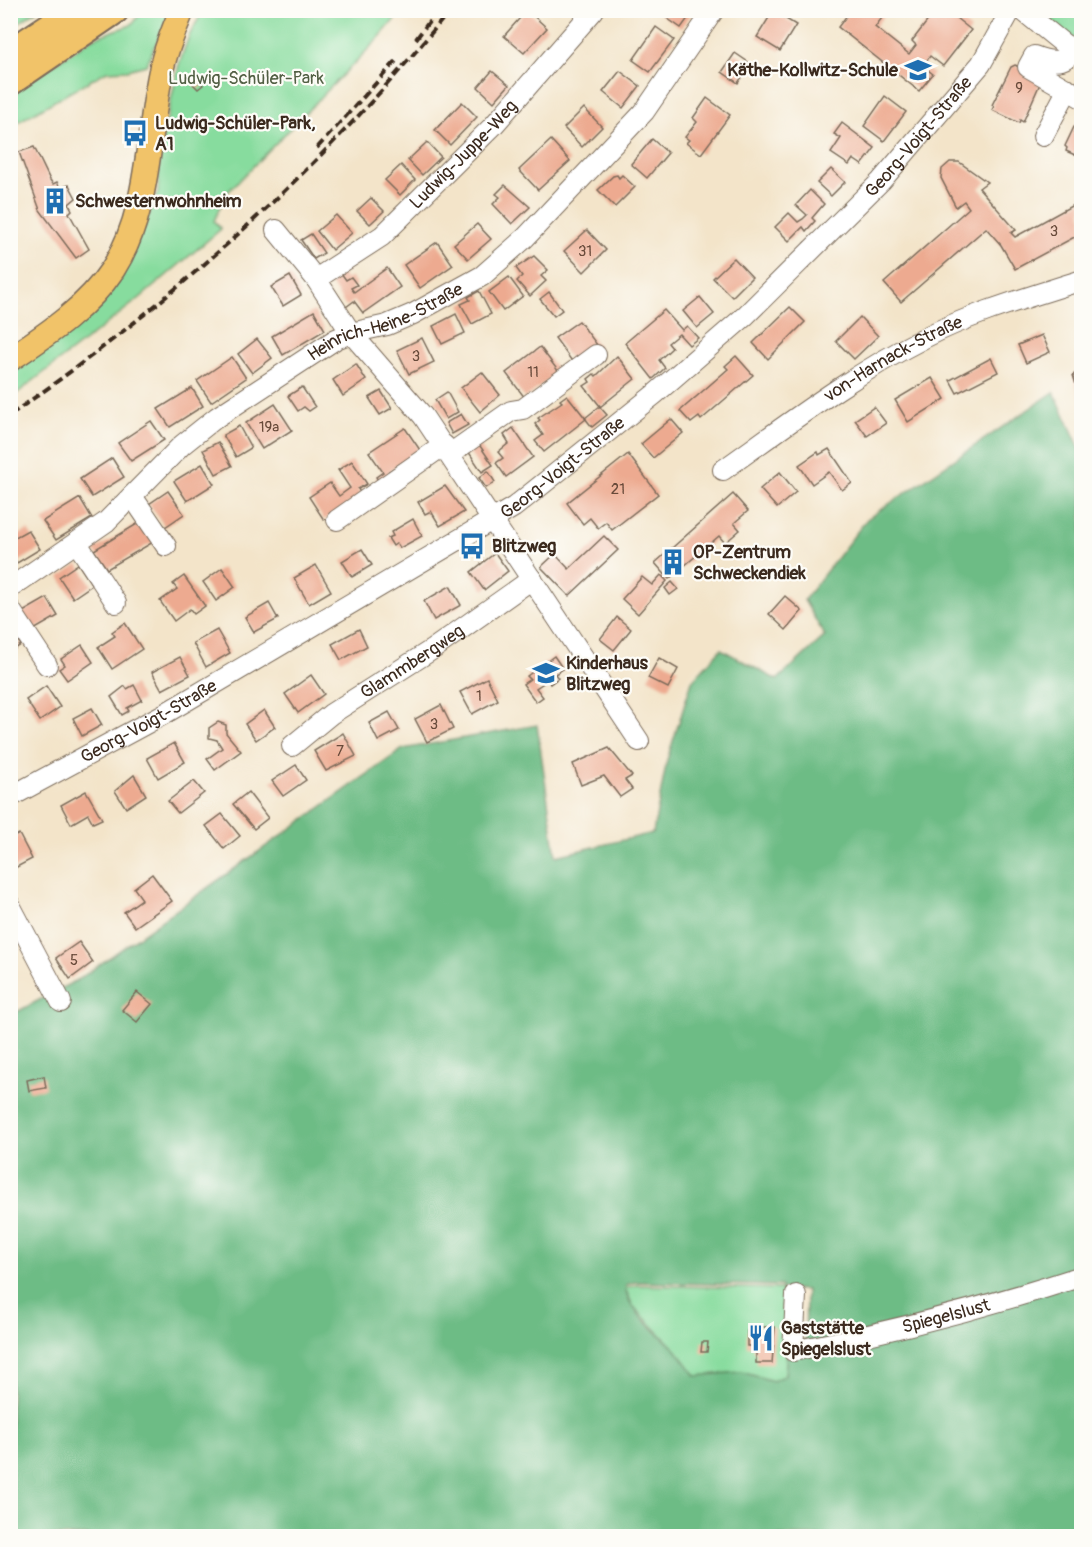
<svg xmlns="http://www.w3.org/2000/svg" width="1092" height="1547" font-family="Pangolin,sans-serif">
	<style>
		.green { fill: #87dc9e; stroke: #61835e; stroke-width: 1.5 }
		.forest { fill: #6dbc85; stroke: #547352; stroke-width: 1.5; fill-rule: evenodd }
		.building { fill: #edaa90 }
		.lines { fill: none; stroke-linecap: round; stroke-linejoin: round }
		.minor-casing { stroke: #7b6b5a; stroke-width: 22 }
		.major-casing { stroke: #7b6b5a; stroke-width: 27 }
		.highway-casing { stroke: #7b6b5a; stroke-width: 32 }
		.minor { stroke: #fff; stroke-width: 20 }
		.major { stroke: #f1c369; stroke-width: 24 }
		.highway { stroke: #f1c369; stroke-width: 28 }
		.rail { stroke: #3b2a1e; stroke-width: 4; stroke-dasharray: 9 4.5; stroke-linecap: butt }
		.labels { text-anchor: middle; stroke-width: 4.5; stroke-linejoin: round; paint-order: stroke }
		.number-label { font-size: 15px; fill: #684a3a }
		.poi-label { font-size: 18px; font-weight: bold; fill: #3b2a1e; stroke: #fdfcf7; text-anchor: start }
		.park-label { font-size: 18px; fill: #525f44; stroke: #fdfcf7 }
		.street-label { font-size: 18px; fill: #3b2a1e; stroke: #fdfcf7 }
	</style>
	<rect width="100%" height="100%" fill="#fdfcf7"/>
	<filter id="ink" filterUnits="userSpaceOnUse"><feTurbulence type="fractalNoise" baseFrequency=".0167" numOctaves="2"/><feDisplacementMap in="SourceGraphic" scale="12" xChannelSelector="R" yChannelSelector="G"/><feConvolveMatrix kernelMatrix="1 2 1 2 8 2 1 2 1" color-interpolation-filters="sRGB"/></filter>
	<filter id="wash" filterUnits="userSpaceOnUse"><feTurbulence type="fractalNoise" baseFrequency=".008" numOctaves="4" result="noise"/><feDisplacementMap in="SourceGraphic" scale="24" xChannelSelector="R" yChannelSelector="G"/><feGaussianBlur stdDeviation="1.35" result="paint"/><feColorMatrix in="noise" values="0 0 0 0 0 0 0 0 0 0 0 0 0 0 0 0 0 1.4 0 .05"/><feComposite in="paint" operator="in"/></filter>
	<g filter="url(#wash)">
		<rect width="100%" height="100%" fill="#f3e4c9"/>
		<g class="green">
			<polygon points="11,10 36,10 36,11 11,28"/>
			<polygon points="143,11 171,11 146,65 127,70 107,71 11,126 11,93 93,38 131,25"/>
			<polygon points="203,11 402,11 378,39 225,195 214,221 221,229 140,298 11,398 11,373 58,339 144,227 158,192 160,150 179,64 189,36"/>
			<polygon points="1043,11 1081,11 1081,41 1066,35"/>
			<polygon points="637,1285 782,1289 782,1311 790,1312 785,1375 773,1381 741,1372 696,1376 677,1351 633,1306 625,1288"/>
		</g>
		<path class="forest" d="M1054 392 1082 453 1081 1536H11V1015L79 979 403 749 537 725 556 856 653 833 667 760 692 681 721 649 777 680 825 636 804 600 867 519ZM636 1282 781 1286 782 1289 806 1290 805 1355 787 1356 785 1375 773 1381 741 1372 696 1376C690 1367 683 1358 676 1350 662 1336 622 1306 626 1285Z"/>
		<g id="blocks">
			<g class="building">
				<polygon points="527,10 547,28 524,53 504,36"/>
				<polygon points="663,10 694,10 681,28 661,14"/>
				<polygon points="851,10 859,14 861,10 888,10 875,27 909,54 916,45 912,41 936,10 946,10 971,30 943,66 930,56 923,66 933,74 919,91 838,27"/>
				<polygon points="773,11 796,25 780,51 757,37"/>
				<polygon points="656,27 674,40 650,72 633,60"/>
				<polygon points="735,53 751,64 738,83 722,72"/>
				<polygon points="1015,65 1042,79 1023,122 1020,120 1019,123 992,110 994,106 992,105 1011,67"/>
				<polygon points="492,71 509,85 494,102 478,87"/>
				<polygon points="620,71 640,86 623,108 603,92"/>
				<polygon points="197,79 203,85 198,89 193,84"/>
				<polygon points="885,96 906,112 884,141 864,126"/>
				<polygon points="707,98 730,115 701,154 686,143 689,140 685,137 697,122 693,118"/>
				<polygon points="462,102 477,117 450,145 435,130"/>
				<polygon points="584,108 602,127 582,147 564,128"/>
				<polygon points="842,123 875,148 862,165 853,159 849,165 831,153 841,138 834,134"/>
				<polygon points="1078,125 1082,127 1082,158 1066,151 1067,148 1065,146 1074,127"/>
				<polygon points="652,139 668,153 647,178 631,164"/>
				<polygon points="551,140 570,161 538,190 519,170"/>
				<polygon points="427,142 441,157 422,175 408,160"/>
				<polygon points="34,147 50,180 53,184 57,182 60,188 69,185 76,198 69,204 72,210 69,213 89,249 76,258 40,210 19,152"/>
				<polygon points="950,162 959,162 987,182 979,188 1016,230 1011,233 1015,237 1082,200 1082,233 1015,269 1001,245 986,228 901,302 884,283 969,208 964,201 956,207 941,178 942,169"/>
				<polygon points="401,165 415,180 400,195 385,180"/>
				<polygon points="831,169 845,182 831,196 817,183"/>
				<polygon points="617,175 619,178 622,175 635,187 615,207 598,190 613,176"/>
				<polygon points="505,185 530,207 512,224 493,204 500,197 496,194"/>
				<polygon points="810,190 824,204 812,218 815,221 806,231 803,227 789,241 775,227 789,213 798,222 803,219 807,215 796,205"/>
				<polygon points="371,198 384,211 370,224 357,211"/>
				<polygon points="336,215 352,233 332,250 317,231"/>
				<polygon points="477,224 491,239 468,259 454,244"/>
				<polygon points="587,230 606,250 584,272 564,251"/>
				<polygon points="311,234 324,253 314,259 301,240"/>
				<polygon points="437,242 453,265 420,288 404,265"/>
				<polygon points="534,256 548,270 541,276 546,281 530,296 517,281 522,276 516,268"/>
				<polygon points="734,258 752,277 732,297 713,278"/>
				<polygon points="387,268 400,287 363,313 354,301 346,307 329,281 341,273 346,280 351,277 357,285 351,288 354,292"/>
				<polygon points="290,276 301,295 283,306 271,287"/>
				<polygon points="509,277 523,296 503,311 489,292"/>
				<polygon points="479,291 491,314 472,324 461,304 470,300 468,297"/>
				<polygon points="549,292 562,310 554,316 540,299"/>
				<polygon points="700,297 714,314 697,328 683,311"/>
				<polygon points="790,307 805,322 768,359 753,343"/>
				<polygon points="664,310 682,330 687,326 698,338 689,345 679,334 668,343 672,348 659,360 665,368 653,379 625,343"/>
				<polygon points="314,311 325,330 283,355 272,336"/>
				<polygon points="456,314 465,333 442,344 433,326"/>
				<polygon points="860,317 878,336 854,359 836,341"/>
				<polygon points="579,321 598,346 574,364 555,338"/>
				<polygon points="1042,335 1050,352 1026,363 1018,345"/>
				<polygon points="422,338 434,362 409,374 397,350"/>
				<polygon points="257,339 272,358 252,373 238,354"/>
				<polygon points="540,347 559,372 525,398 506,373"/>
				<polygon points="617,356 635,379 600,407 607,415 592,427 585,418 600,406 584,386 590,382 588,379 594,374 596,376"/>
				<polygon points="736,356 753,375 701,420 699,417 691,423 680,411 728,369 725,366"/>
				<polygon points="232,357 246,378 211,402 197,381"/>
				<polygon points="991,358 998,372 957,393 950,380"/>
				<polygon points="356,364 366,380 343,396 333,380"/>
				<polygon points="1082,368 1082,401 1081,401 1073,375"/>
				<polygon points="482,372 500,395 480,412 461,388"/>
				<polygon points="932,378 945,399 908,422 895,400"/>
				<polygon points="302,387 315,407 309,411 304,407 298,411 288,396"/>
				<polygon points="192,388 203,406 170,427 158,409"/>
				<polygon points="381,391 392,408 380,415 369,398"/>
				<polygon points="447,392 458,412 446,419 435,400"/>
				<polygon points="567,395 586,419 544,452 535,441 543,435 535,424 540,420 538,418 562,402 560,400"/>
				<polygon points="275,404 292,430 262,449 246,423"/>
				<polygon points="874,407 886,423 867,436 855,420"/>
				<polygon points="461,414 468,425 452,434 446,423"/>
				<polygon points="671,419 683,433 653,458 641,444"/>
				<polygon points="151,421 164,440 131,461 118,443"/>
				<polygon points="239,426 251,448 236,457 223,435"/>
				<polygon points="405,428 420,450 389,471 393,477 381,485 376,477 383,472 369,452"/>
				<polygon points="513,428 533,457 506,477 496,463 503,458 498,452 509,443 504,435"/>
				<polygon points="218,442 232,466 216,474 203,450"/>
				<polygon points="478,443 493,465 482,472 468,451"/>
				<polygon points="829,449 852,483 842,490 829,472 812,484 799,465 818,452 819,455"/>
				<polygon points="628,454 658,494 612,530 606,522 598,528 590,518 583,524 567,503"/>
				<polygon points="112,458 124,477 92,497 80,479"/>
				<polygon points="352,461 367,484 358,489 362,496 324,520 309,497 330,483 339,496 350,488 338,470"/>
				<polygon points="202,464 214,484 187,501 174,481"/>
				<polygon points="488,471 495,482 486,488 479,478"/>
				<polygon points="780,472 796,492 777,508 760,489"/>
				<polygon points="445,486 464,512 440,526 431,511 425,514 418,502"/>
				<polygon points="168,491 184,514 165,527 149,504"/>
				<polygon points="733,494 748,511 734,523 740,530 725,543 719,536 669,579 655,563"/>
				<polygon points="80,498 92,518 56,540 43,521"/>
				<polygon points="413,519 422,536 400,548 397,543 393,546 388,538 393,536 391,532"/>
				<polygon points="142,521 155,541 107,569 94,550"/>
				<polygon points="28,530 40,549 17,563 10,552 10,540"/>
				<polygon points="604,536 618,550 569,596 541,567 555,554 569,569"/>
				<polygon points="362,549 372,565 352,577 342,561"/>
				<polygon points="495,553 508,571 484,590 471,572"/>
				<polygon points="78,564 92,585 73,598 59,577"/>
				<polygon points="316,565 331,591 309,604 294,578"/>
				<polygon points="222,568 235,587 216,601 203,582"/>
				<polygon points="661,575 667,581 638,614 622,599 642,577 652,585"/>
				<polygon points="184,576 205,606 194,614 190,609 174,621 160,601 177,589 173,584"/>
				<polygon points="672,582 678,589 670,595 665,588"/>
				<polygon points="450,586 461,605 434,620 424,601"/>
				<polygon points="785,596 802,611 786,630 769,614"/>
				<polygon points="47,598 58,616 32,631 21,613"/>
				<polygon points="269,603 278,619 254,632 245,617"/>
				<polygon points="617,617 631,629 614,650 600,639"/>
				<polygon points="125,623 142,649 112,669 98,647 115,636 112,632"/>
				<polygon points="359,629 367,646 341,660 332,644"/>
				<polygon points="10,630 21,645 10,652"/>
				<polygon points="217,630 230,653 206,667 193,643"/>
				<polygon points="82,645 93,662 67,680 59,669 65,665 61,659"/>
				<polygon points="554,656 563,669 555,674 558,678 550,684 548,680 536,688 543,697 536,702 523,684 530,679 527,676"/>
				<polygon points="180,657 190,675 162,690 152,672"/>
				<polygon points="659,658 678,669 668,688 648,678"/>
				<polygon points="311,675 324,694 298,713 285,694"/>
				<polygon points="487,678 498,700 472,714 460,692"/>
				<polygon points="134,685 142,700 127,708 129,711 122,715 111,697 125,686 127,689"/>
				<polygon points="46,686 60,707 40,721 26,700"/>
				<polygon points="441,705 453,729 427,742 415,719"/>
				<polygon points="92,708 102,725 82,736 73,718"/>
				<polygon points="264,710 275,727 256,740 245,724"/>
				<polygon points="389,712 399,730 378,741 369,723"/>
				<polygon points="218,722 226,725 226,733 241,751 215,770 207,759 222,748 217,740 209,738 209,728"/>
				<polygon points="343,733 356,756 326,771 314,751"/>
				<polygon points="174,743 185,762 158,778 147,758"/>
				<polygon points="609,748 632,776 625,780 632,789 620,797 604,776 581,785 573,764"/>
				<polygon points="296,765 306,780 283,796 272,781"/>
				<polygon points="134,775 146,795 126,808 115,791"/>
				<polygon points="194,781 204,793 178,813 168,801"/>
				<polygon points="86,791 102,819 93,823 88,814 71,824 61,805"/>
				<polygon points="248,792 268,818 254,829 233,804"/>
				<polygon points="222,814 240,836 224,849 206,826"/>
				<polygon points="19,834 32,859 11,870 10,839"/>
				<polygon points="152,874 172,901 135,927 124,912 142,899 134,888"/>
				<polygon points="10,930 17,940 10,944"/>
				<polygon points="79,942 93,962 70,979 56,958"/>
				<polygon points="10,988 17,1004 10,1006"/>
				<polygon points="137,992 152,1004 137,1022 122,1010"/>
				<polygon points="44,1076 46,1088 29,1091 27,1080"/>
				<polygon points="754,1327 775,1327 772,1363 756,1363 756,1351 753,1351 753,1346 747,1346 747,1331 754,1331"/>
				<polygon points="702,1342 708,1342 707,1352 701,1352"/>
			</g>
		</g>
	</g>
	<g filter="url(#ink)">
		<use href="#blocks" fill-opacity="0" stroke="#7b6b5a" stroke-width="1.5"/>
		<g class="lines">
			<g class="minor-casing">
				<g id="minor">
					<polyline points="1022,10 1065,45 1082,51"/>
					<path d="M1074 48C1066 65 1049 62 1034 56L1028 67 1082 98"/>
					<polyline points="1043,136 1068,89"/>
					<polyline points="276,230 316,279 351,333 423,416 639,741"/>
					<path id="s1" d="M316 279 382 236 493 126 594 10"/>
					<polyline points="450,454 511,411 523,409 596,355"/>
					<path id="s2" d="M723 470C789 423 855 373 926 337 975 312 1030 297 1082 280"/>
					<polyline points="132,496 166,546"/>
					<polyline points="337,520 444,445"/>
					<polyline points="77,543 116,603"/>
					<path id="s3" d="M10 588 106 522 182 445 217 417 336 339 351 333 387 325 413 314 482 276 525 238 644 112 714 10"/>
					<polyline points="10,609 47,665"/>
					<path id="s4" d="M292 746 331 714 433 649 532 579"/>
					<path id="s5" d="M10 797 164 714 514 507 655 394 745 316 881 181 981 64 1011 10"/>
					<polyline points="10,905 61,1002"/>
					<path id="s6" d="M796 1295 793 1351C891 1332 987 1307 1082 1276"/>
				</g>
			</g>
			<g class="major-casing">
				<path id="major" d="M10 359C48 334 88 307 113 269 150 211 147 136 161 71 165 50 174 30 182 10"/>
			</g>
			<g class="highway-casing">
				<g id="highway">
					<polyline points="10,54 76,10"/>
					<polyline points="10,81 114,10"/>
				</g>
			</g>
			<use href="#minor" class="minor"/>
			<use href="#major" class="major"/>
			<use href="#highway" class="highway"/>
			<g class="rail">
				<polyline points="416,39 438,10"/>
				<polyline points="317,148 398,59"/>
				<path d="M10 415C175 300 324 167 450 10"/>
			</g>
		</g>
	</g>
	<defs>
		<g id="school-bare" transform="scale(2.07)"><path d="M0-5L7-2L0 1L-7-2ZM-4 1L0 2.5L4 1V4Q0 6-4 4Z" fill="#1f6fb2" stroke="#fdfcf7" stroke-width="2.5" paint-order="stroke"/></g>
		<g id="bus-bare" transform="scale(2.07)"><path d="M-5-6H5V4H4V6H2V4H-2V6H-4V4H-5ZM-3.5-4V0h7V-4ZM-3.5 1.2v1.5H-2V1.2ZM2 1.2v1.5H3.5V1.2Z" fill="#1f6fb2" stroke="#fdfcf7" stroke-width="2.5" paint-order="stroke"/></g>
		<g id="building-bare" transform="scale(2.07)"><path d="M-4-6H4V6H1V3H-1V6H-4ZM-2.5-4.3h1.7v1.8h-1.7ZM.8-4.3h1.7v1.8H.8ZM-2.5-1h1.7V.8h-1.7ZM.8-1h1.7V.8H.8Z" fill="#1f6fb2" stroke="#fdfcf7" stroke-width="2.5" paint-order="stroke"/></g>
		<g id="restaurant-bare" transform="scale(2.07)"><path d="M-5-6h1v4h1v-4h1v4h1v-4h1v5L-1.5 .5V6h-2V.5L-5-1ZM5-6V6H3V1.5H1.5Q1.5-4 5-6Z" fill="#1f6fb2" stroke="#fdfcf7" stroke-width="2.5" paint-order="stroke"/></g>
	</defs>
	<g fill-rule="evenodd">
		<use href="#school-bare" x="918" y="70"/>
		<use href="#bus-bare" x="135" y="133"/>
		<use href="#building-bare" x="55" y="201"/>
		<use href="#bus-bare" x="472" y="546"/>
		<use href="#building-bare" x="673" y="562"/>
		<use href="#school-bare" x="546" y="673"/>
		<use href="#restaurant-bare" x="761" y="1338"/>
	</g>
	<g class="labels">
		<g class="number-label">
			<text x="1019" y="93">9</text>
			<text x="1054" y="236">3</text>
			<text x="585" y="256">31</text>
			<text x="416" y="361">3</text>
			<text x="533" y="377">11</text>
			<text x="269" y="432">19a</text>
			<text x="618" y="494">21</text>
			<text x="479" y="701">1</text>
			<text x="434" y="729">3</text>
			<text x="340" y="756">7</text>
			<text x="74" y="965">5</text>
		</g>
		<g class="poi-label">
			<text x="898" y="76" text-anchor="end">Käthe-Kollwitz-Schule</text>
			<text x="155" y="129">Ludwig-Schüler-Park,<tspan x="155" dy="21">A1</tspan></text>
			<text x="75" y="207">Schwesternwohnheim</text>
			<text x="492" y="552">Blitzweg</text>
			<text x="693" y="558">OP-Zentrum<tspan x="693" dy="21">Schweckendiek</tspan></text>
			<text x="566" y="669">Kinderhaus<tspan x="566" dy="21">Blitzweg</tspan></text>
			<text x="781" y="1334">Gaststätte<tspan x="781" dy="21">Spiegelslust</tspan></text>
		</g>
		<g class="park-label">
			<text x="246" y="84">Ludwig-Schüler-Park</text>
		</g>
		<g class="street-label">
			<text dy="6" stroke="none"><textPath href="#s5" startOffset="1131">Georg-Voigt-Straße</textPath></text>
			<text dy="6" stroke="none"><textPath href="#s1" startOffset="194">Ludwig-Juppe-Weg</textPath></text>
			<text dy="6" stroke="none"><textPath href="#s3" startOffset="464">Heinrich-Heine-Straße</textPath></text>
			<text dy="6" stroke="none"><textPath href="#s2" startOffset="204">von-Harnack-Straße</textPath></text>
			<text dy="6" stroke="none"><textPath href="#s5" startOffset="644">Georg-Voigt-Straße</textPath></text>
			<text dy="6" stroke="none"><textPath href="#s4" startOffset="147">Glammbergweg</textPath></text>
			<text dy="6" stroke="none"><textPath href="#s5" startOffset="158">Georg-Voigt-Straße</textPath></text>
			<text dy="6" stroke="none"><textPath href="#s6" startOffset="213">Spiegelslust</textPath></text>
		</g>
	</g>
	<rect width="1092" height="1547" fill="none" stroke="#fdfcf7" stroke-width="36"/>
</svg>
